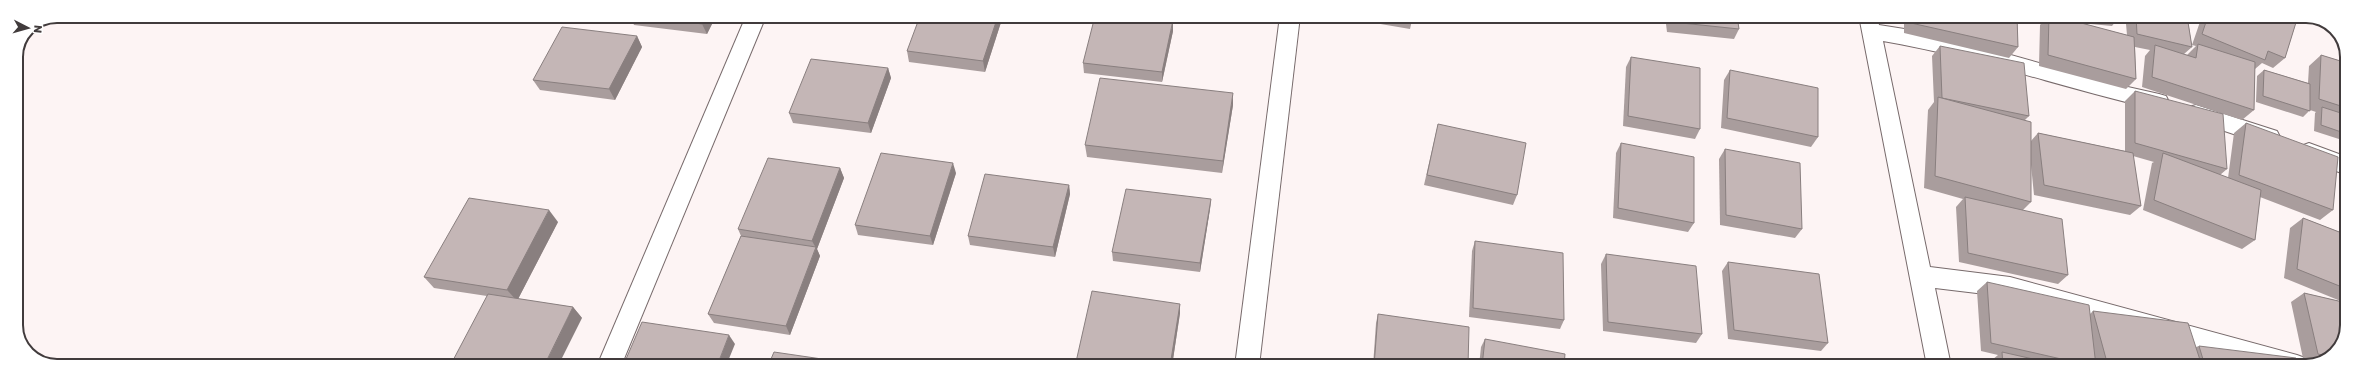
<svg xmlns="http://www.w3.org/2000/svg" width="2363" height="382" font-family="Rubik,sans-serif">
	<style>
		.lines { fill: none; stroke-linecap: round; stroke-linejoin: round }
		.street-casing { stroke: #776a6b; stroke-width: 2 }
		.street { fill: #fff; fill-rule: evenodd }
		.wall { fill: #a99d9d }
		.shaded-wall { fill: #897f7f }
		.building { fill: #c4b6b6; stroke: #897f7f }
		.rim { fill: none; stroke: #413b3c; stroke-width: 2 }
	</style>
	<rect width="100%" height="100%" fill="#fdf4f4"/>
	<g class="lines">
		<g class="street-casing">
			<g id="street">
				<polygon points="746,16 766,16 621,366 597,366"/>
				<polygon points="1280,16 1300,16 1259,366 1235,366"/>
				<path d="M1859 16H1877L1879 25 1936 34 2110 83 2159 94 2166 96 2169 102 2166 108 2159 110C2066 89 1977 57 1883 41L1930 267 2010 277 2297 355 2305 358 2309 365 2258 366 2010 297 1935 288 1951 366H1927Z"/>
				<polygon points="2196,105 2277,131 2280,137 2277,143 2269,146 2189,119 2185,113 2189,107"/>
				<polygon points="2309,143 2347,157 2347,175 2301,158 2298,152 2301,146"/>
			</g>
		</g>
		<use href="#street" class="street"/>
	</g>
	<g class="wall">
		<polygon points="630,16 716,16 707,34 634,25"/>
		<polygon points="1003,16 985,72 909,62 907,51"/>
		<polygon points="1345,16 1413,16 1410,29 1345,18"/>
		<polygon points="1665,16 1737,16 1739,29 1734,39 1667,32"/>
		<polygon points="1904,16 2017,16 2018,47 2009,58 1904,33"/>
		<polygon points="2048,16 2055,16 2070,20 2069,16 2120,16 2112,26 2080,23 2127,35 2126,24 2133,16 2193,16 2188,21 2192,47 2184,54 2187,55 2196,46 2192,45 2202,16 2298,16 2285,58 2273,68 2262,63 2255,69 2254,110 2242,120 2142,87 2145,56 2150,50 2135,47 2136,79 2126,89 2039,66 2040,25"/>
		<polygon points="2311,16 2312,16 2334,27 2311,21"/>
		<polygon points="1173,31 1162,82 1084,73 1083,63"/>
		<polygon points="637,36 642,47 615,100 540,90 533,80"/>
		<polygon points="1940,46 2029,116 2025,120 2031,141 2038,133 2125,151 2125,101 2135,91 2227,169 2220,175 2228,178 2234,133 2246,123 2333,210 2320,220 2260,197 2255,240 2242,249 2143,210 2152,163 2154,162 2133,156 2141,206 2130,215 2034,195 2031,165 2031,202 2023,210 2068,275 2058,284 1959,262 1956,207 1963,199 1924,188 1928,110 1934,102 1932,56"/>
		<polygon points="2321,55 2347,63 2347,136 2342,140 2314,131 2315,113 2316,112 2310,110 2303,117 2256,102 2257,76 2264,70 2308,83 2309,66"/>
		<polygon points="1631,57 1700,129 1695,139 1623,126 1626,67"/>
		<polygon points="888,68 891,78 871,133 793,123 789,113"/>
		<polygon points="1730,70 1818,137 1811,147 1721,128 1724,80"/>
		<polygon points="1233,105 1222,173 1087,157 1085,145"/>
		<polygon points="1438,124 1517,195 1513,205 1424,185"/>
		<polygon points="1621,143 1694,223 1688,232 1613,218 1616,153"/>
		<polygon points="1725,149 1802,229 1795,238 1720,225 1719,159"/>
		<polygon points="840,168 844,178 817,249 820,256 790,335 714,323 708,314 741,236 738,229"/>
		<polygon points="956,173 933,245 858,235 855,225"/>
		<polygon points="1069,185 1070,194 1055,257 970,245 968,236"/>
		<polygon points="1211,199 1210,209 1200,272 1113,261 1112,252"/>
		<polygon points="2303,218 2347,235 2347,331 2333,356 2311,364 2304,363 2291,302 2304,293 2343,302 2284,278 2290,228"/>
		<polygon points="558,222 518,299 573,307 582,318 487,296 434,288 424,277"/>
		<polygon points="1475,241 1564,320 1560,329 1469,317 1472,251"/>
		<polygon points="1606,254 1702,334 1696,343 1603,331 1601,264"/>
		<polygon points="1728,262 1828,343 1821,351 1728,339 1722,271"/>
		<polygon points="1987,282 2090,314 2093,311 2196,347 2199,346 2299,366 1992,366 1992,360 1998,355 1981,351 1977,291"/>
		<polygon points="1180,304 1180,313 1172,366 1077,366 1076,362"/>
		<polygon points="1378,314 1468,366 1373,366 1376,323"/>
		<polygon points="1485,339 1564,366 1479,366 1481,347"/>
	</g>
	<g class="shaded-wall">
		<polygon points="706,16 716,16 707,34 702,24"/>
		<polygon points="998,16 1003,16 985,72 983,61"/>
		<polygon points="1173,20 1173,31 1162,82 1162,72"/>
		<polygon points="637,36 642,47 615,100 609,89"/>
		<polygon points="888,68 891,78 871,133 868,123"/>
		<polygon points="1233,93 1233,105 1222,173 1223,161"/>
		<polygon points="953,163 956,173 933,245 930,236"/>
		<polygon points="840,168 844,178 817,249 820,256 790,335 786,326 816,248 812,241"/>
		<polygon points="1069,185 1070,194 1055,257 1053,247"/>
		<polygon points="1211,199 1210,209 1200,272 1200,263"/>
		<polygon points="549,210 558,222 517,301 507,290"/>
		<polygon points="1180,304 1180,313 1172,366 1170,366"/>
		<polygon points="573,307 582,318 558,366 544,366"/>
		<polygon points="729,335 735,344 726,366 717,366"/>
	</g>
	<g class="building">
		<polygon points="643,16 706,16 702,24"/>
		<polygon points="920,16 998,16 983,61 907,51"/>
		<polygon points="1095,16 1141,16 1173,20 1162,72 1083,63"/>
		<polygon points="1397,16 1413,16 1412,19"/>
		<polygon points="1672,16 1737,16 1739,29 1672,22"/>
		<polygon points="1911,16 2017,16 2018,47 1911,23"/>
		<polygon points="2049,16 2055,16 2134,37 2136,79 2048,55"/>
		<polygon points="2136,16 2148,16 2155,18 2155,16 2187,16 2192,47 2137,34"/>
		<polygon points="2208,16 2298,16 2285,58 2268,51 2265,60 2202,34"/>
		<polygon points="562,27 637,36 609,89 533,80"/>
		<polygon points="2198,44 2255,62 2254,110 2152,77 2155,45 2196,58"/>
		<polygon points="1940,46 2024,63 2029,116 1942,98"/>
		<polygon points="2321,55 2347,63 2347,108 2319,99"/>
		<polygon points="1631,57 1700,68 1700,129 1628,116"/>
		<polygon points="811,59 888,68 868,123 789,113"/>
		<polygon points="1730,70 1818,88 1818,137 1727,118"/>
		<polygon points="2264,70 2310,84 2310,111 2263,96"/>
		<polygon points="1100,78 1233,93 1223,161 1085,145"/>
		<polygon points="2135,91 2223,114 2227,169 2135,143"/>
		<polygon points="1938,97 2031,122 2031,202 1935,176"/>
		<polygon points="2322,107 2347,115 2347,134 2321,125"/>
		<polygon points="2246,123 2338,157 2333,210 2239,175"/>
		<polygon points="1438,124 1526,143 1517,195 1427,175"/>
		<polygon points="2038,133 2133,153 2141,206 2044,185"/>
		<polygon points="1621,143 1694,157 1694,223 1618,208"/>
		<polygon points="1725,149 1800,163 1802,229 1726,215"/>
		<polygon points="881,153 953,163 930,236 855,225"/>
		<polygon points="2163,153 2261,190 2255,240 2154,200"/>
		<polygon points="768,158 840,168 812,241 738,229"/>
		<polygon points="985,174 1069,185 1053,247 968,236"/>
		<polygon points="1126,189 1211,199 1200,263 1112,252"/>
		<polygon points="1965,197 2062,219 2068,275 1968,253"/>
		<polygon points="469,198 549,210 507,290 424,277"/>
		<polygon points="2303,218 2347,235 2347,289 2297,269"/>
		<polygon points="741,236 816,247 786,326 708,314"/>
		<polygon points="1475,241 1563,253 1564,320 1473,308"/>
		<polygon points="1606,254 1696,266 1702,334 1608,322"/>
		<polygon points="1728,262 1819,274 1828,343 1734,330"/>
		<polygon points="1987,282 2089,305 2096,366 2092,366 1991,343"/>
		<polygon points="1092,291 1180,304 1170,366 1108,366 1076,362"/>
		<polygon points="2304,293 2347,303 2347,331 2333,356 2331,357 2318,354"/>
		<polygon points="488,294 573,307 544,366 450,366"/>
		<polygon points="2093,311 2188,323 2202,366 2108,366"/>
		<polygon points="1378,314 1469,327 1468,366 1374,366"/>
		<polygon points="642,322 729,335 717,366 623,366"/>
		<polygon points="1485,339 1565,354 1564,366 1482,366"/>
		<polygon points="2199,346 2296,358 2299,366 2205,366"/>
		<polygon points="774,352 863,365 863,366 768,366"/>
		<polygon points="2002,352 2064,366 2003,366"/>
	</g>
	<path d="M0 0H2363V382H0ZM57 23H2306A34 34 0 0 1 2340 57V325A34 34 0 0 1 2306 359H57A34 34 0 0 1 23 325V57A34 34 0 0 1 57 23Z" fill="#fff" fill-rule="evenodd"/>
	<path class="rim" d="M57 23H2306A34 34 0 0 1 2340 57V325A34 34 0 0 1 2306 359H57A34 34 0 0 1 23 325V57A34 34 0 0 1 57 23Z"/>
	<g transform="translate(28 28) rotate(96)" stroke="#ffffff" stroke-width="3" paint-order="stroke">
	<path d="M0-3L7 15L0 10L-7 15Z" fill="#413b3c"/>
	<text y="-6" font-size="11" font-weight="bold" text-anchor="middle" fill="#413b3c">N</text>
	</g>
</svg>
